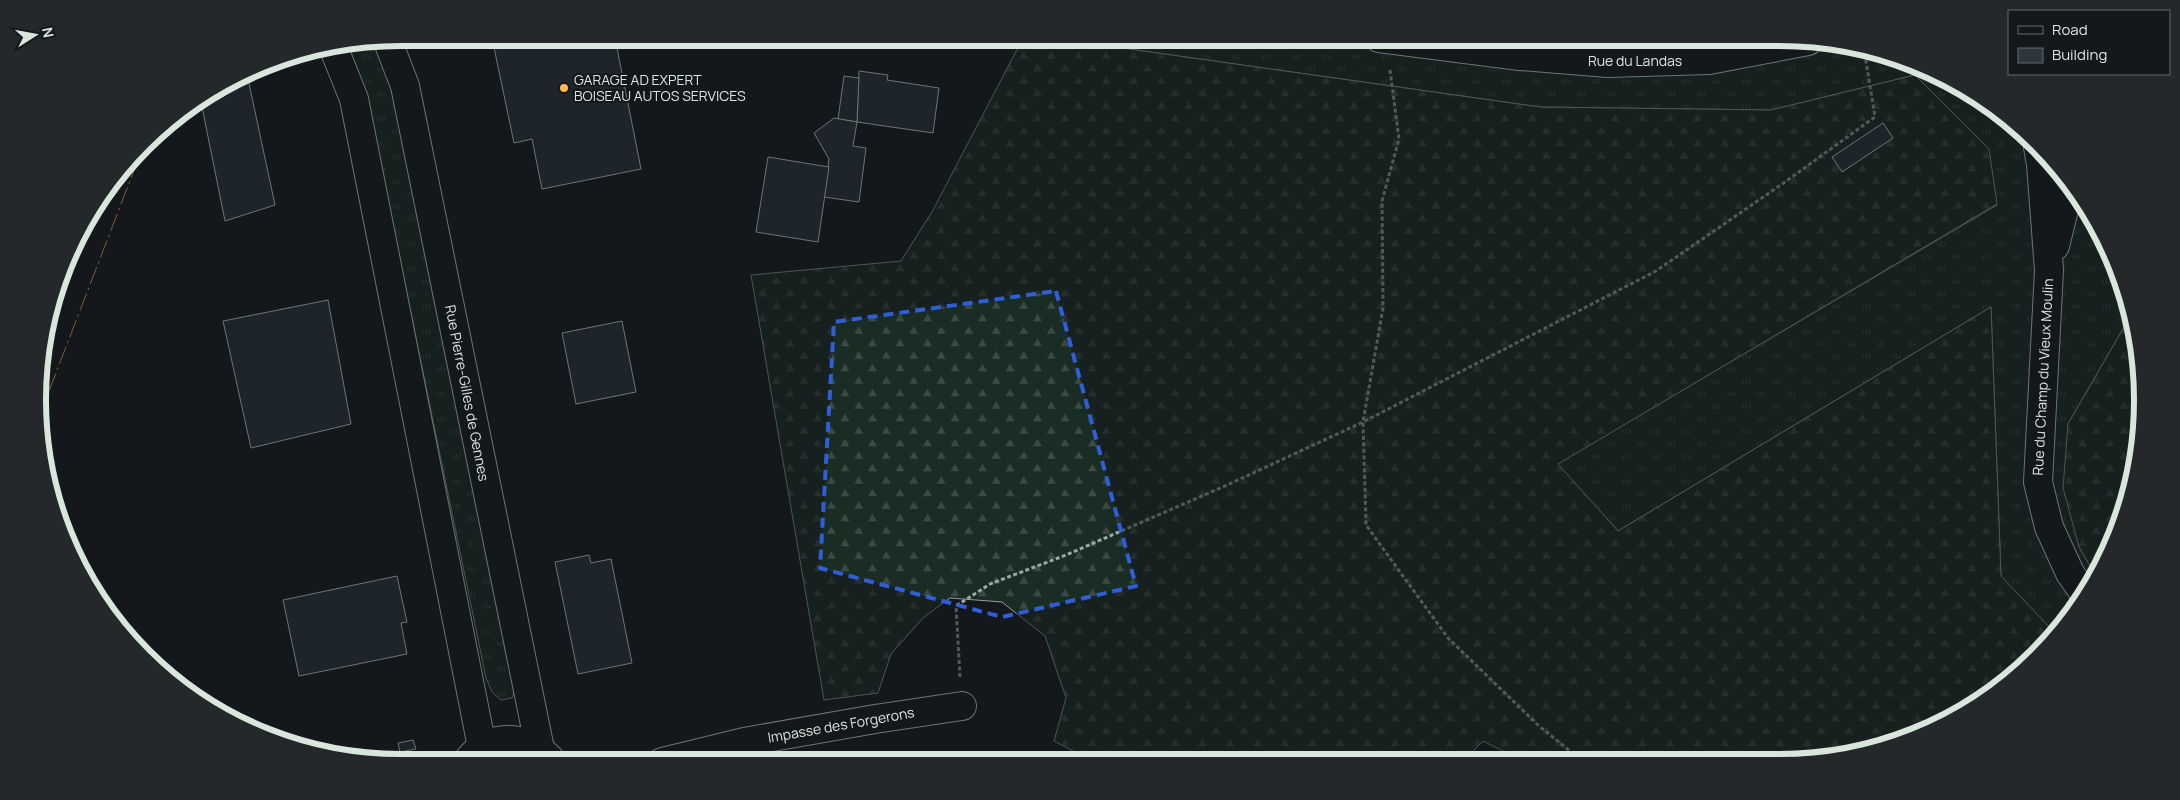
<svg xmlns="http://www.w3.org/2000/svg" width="2180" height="800" font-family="Manrope,sans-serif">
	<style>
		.grass { fill: url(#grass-tufts); stroke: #939e99 }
		.forest { fill: url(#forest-firs); stroke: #939e99 }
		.building { fill: #2c363c; stroke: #d8e6dc }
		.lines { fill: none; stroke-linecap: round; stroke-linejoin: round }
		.minor-casing { stroke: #d8e6dc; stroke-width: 30 }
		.tertiary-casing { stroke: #d8e6dc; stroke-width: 30 }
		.path { stroke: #9da8a2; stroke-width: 3; stroke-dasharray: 4 2.5; stroke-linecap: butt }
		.minor { stroke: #14181c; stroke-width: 28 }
		.tertiary { stroke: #14181c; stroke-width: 28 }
		.power { stroke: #ffb74d; stroke-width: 1; stroke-dasharray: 18 4 2.5 4; stroke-linecap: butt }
		.marked { fill: none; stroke: #305dd8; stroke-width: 4; stroke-dasharray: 10 6; stroke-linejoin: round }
		.poi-dot { fill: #ffb74d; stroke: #14181c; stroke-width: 2 }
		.labels { text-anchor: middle; stroke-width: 4; stroke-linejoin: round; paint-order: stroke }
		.street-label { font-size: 14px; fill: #d8e6dc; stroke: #14181c }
		.poi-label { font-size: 14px; fill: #d8e6dc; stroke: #14181c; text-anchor: start }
		.rim { fill: none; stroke: #d8e6dc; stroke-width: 6 }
	</style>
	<defs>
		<pattern id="grass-tufts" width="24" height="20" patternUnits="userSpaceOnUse" patternTransform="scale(1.25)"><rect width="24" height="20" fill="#1a2d24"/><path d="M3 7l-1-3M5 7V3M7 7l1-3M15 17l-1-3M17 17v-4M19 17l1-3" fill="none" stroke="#3b4b43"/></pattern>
		<pattern id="forest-firs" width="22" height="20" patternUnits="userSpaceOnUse" patternTransform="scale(1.25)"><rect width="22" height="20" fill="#1a2d24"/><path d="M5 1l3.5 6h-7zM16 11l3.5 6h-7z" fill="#3b4b43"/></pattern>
	</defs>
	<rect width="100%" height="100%" fill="#14181c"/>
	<g class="grass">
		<polygon points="1051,38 1780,38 1874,50 1940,75 2000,112 2052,161 2094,219 2123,283 2131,315 2068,424 2079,547 2096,576 2094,581 2053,631 2001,577 1991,307 1618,531 1557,464 1997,205 1915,75 1771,110 1540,107"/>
		<polygon points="378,40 394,78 517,684 512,698 501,700 492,692 486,678 365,90 347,43"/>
	</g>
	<g class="forest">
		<polygon points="1023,38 1051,38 1540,107 1771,110 1915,75 1989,149 1997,204 1558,464 1618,531 1991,307 2001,576 2053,631 2019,672 1940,725 1828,759 1521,760 1483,741 1464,760 1092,761 1054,741 1066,698 1045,636 1002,602 950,598 923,618 891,654 878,693 824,700 751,275 901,261 933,210"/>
		<polygon points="2131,315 2139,352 2142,423 2130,494 2096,576 2079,547 2063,488 2068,424"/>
	</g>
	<g class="building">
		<polygon points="492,38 615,38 641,169 542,189 532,139 514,143"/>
		<polygon points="859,71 888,75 887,80 939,88 933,133 857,122"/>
		<polygon points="247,74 275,205 225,221 201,102"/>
		<polygon points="844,76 859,78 857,122 838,119"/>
		<polygon points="834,118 857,122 853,146 866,148 859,202 824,197 829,159 814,133"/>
		<polygon points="1883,123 1893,138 1842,172 1832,157"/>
		<polygon points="768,157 829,167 818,242 756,232"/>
		<polygon points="328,300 351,424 251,448 223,321"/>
		<polygon points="622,321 636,392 576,404 562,333"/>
		<polygon points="589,555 591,563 611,559 632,663 578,674 555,562"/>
		<polygon points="397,576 407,622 401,623 407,654 299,676 283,600"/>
		<polygon points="413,740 416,749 400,752 398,743"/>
	</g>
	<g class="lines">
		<g class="minor-casing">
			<g id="minor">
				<polyline points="387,39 405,86 540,749"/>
				<polyline points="332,44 354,99 482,747"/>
				<polyline points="2038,147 2041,164 2049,270 2038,482 2049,527 2070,573 2084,593"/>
				<polyline points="2055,246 2070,185"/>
				<path d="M467 762C487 732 527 734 550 759"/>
				<polyline points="662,762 744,742 875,719 962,706"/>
			</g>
		</g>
		<g class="tertiary-casing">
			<polyline id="tertiary" points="1379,38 1520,56 1608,63 1709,60 1808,41"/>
		</g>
		<g class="path">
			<polyline points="1390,70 1399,139 1382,201 1383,308 1363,422 1366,525 1448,638 1539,726 1581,760"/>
			<polyline points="960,677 956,606 990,584 1066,555 1225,486 1363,422 1656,271 1785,182 1875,117 1864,49"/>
		</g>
		<use href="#minor" class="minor"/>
		<use href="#tertiary" class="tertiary"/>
		<polyline class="power" points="39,417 143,147"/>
	</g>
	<path d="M0 0H2180V800H0ZM1056 291 1136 586 1002 617 820 568 834 322Z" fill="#14181c" fill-opacity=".55" fill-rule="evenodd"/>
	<path class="marked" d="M1056 291 1136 586 1002 617 820 568 834 322Z"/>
	<circle class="poi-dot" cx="564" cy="88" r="5"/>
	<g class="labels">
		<g class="street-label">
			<text x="1635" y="66">Rue du Landas</text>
			<text transform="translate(2043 377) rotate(-87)" y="5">Rue du Champ du Vieux Moulin</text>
			<text transform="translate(467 393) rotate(79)" y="5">Rue Pierre-Gilles de Gennes</text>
			<text transform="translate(841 725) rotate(-10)" y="5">Impasse des Forgerons</text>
		</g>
		<g class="poi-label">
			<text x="574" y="85">GARAGE AD EXPERT<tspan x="574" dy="16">BOISEAU AUTOS SERVICES</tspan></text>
		</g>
	</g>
	<path d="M0 0H2180V800H0ZM400 46H1780A354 354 0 0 1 2134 400V400A354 354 0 0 1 1780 754H400A354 354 0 0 1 46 400V400A354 354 0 0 1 400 46Z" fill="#24282b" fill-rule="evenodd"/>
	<path class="rim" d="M400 46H1780A354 354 0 0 1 2134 400V400A354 354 0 0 1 1780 754H400A354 354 0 0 1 46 400V400A354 354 0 0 1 400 46Z"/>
	<rect x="2008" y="10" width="162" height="65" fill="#14181c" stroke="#626a69"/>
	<rect x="2018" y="26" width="25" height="8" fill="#14181c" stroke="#626a69"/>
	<text x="2052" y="35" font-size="15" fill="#d8e6dc">Road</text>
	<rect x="2018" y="48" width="25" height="15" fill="#2c363c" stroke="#626a69"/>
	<text x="2052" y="60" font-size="15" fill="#d8e6dc">Building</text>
	<g transform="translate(35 35) rotate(79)" stroke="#14181c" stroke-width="4" paint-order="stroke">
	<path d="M0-4L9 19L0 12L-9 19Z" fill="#d8e6dc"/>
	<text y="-8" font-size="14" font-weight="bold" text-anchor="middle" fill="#d8e6dc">N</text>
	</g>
</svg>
